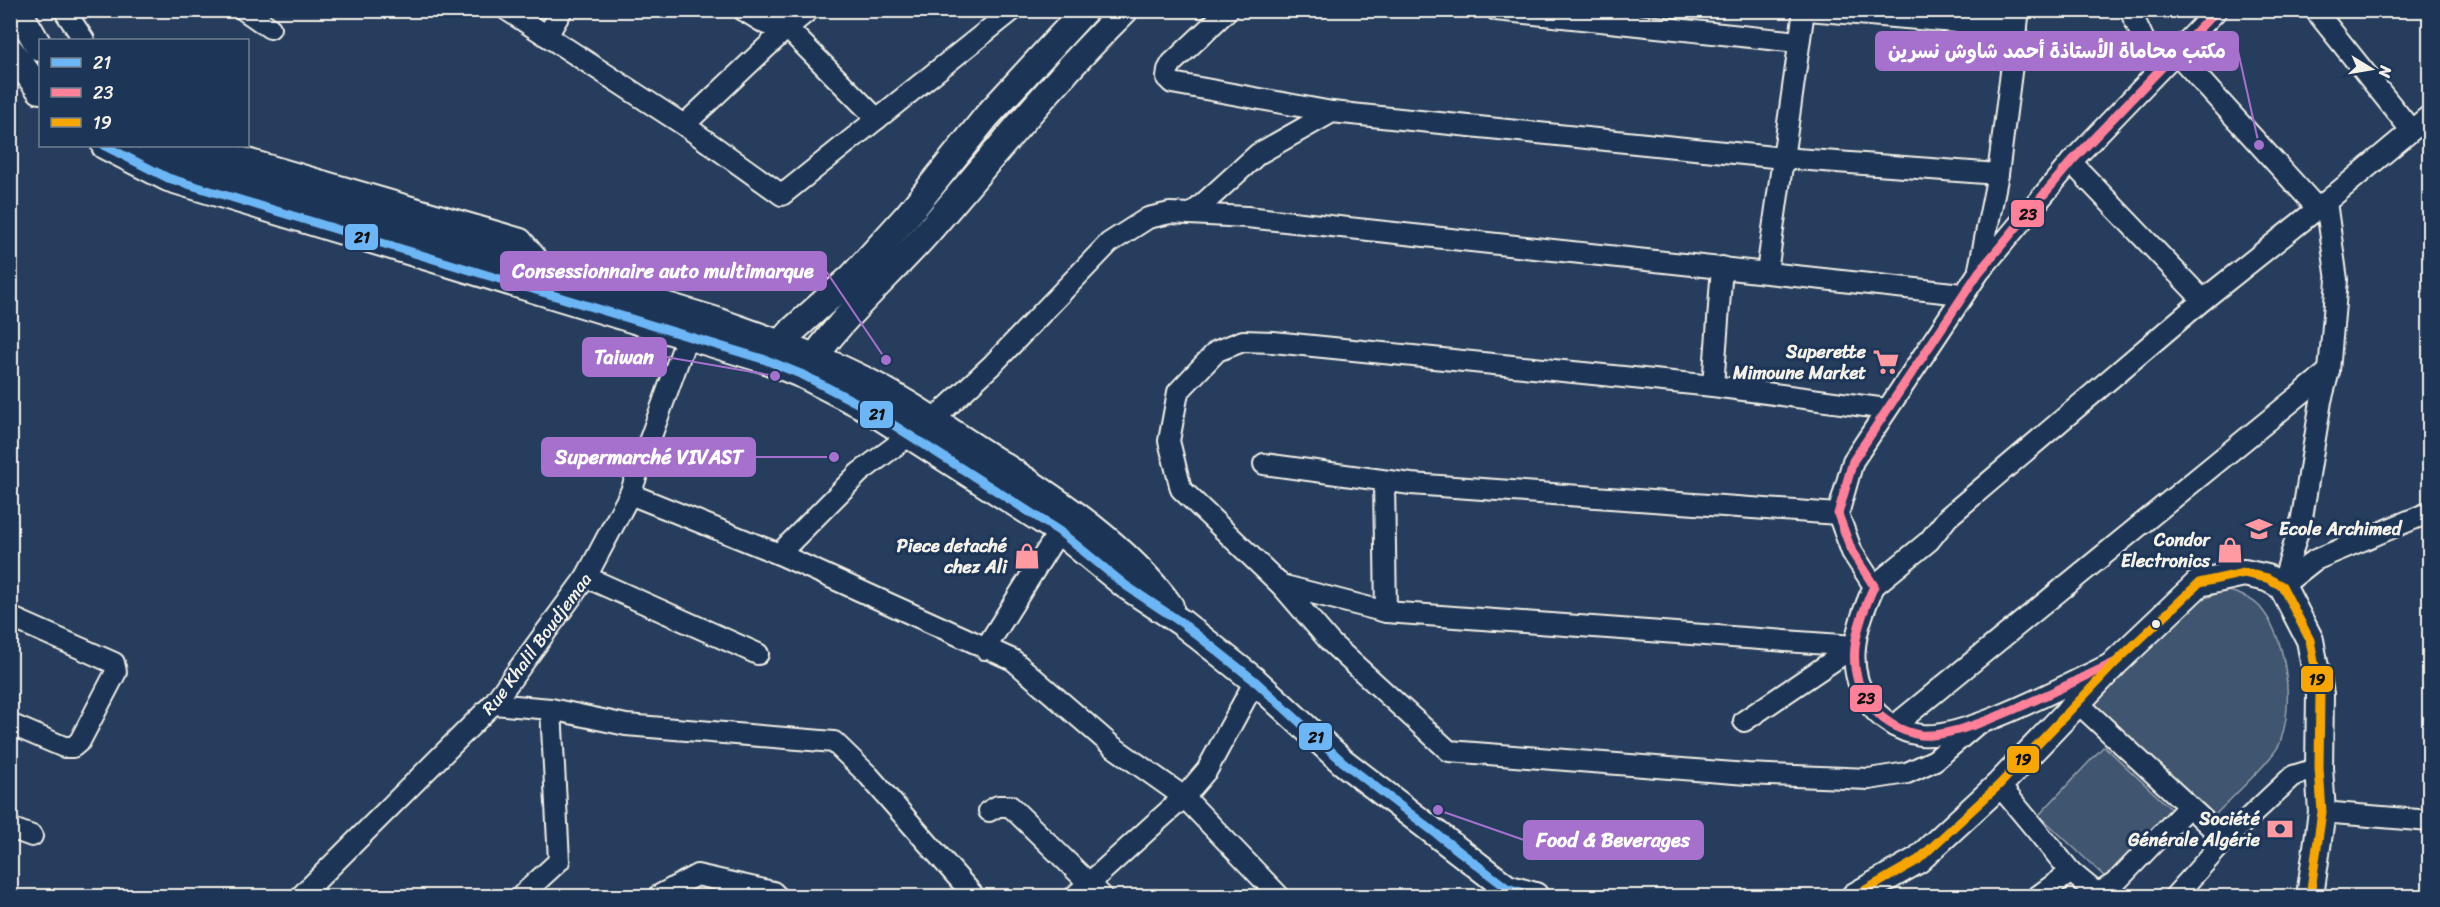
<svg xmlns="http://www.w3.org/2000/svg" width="2440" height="907" font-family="Sriracha,'Playpen Sans Arabic',sans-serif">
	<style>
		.green { fill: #40546f; stroke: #9aa2ac; stroke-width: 1.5 }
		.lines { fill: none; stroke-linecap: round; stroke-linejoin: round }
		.minor-casing { stroke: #f4f1e8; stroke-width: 24 }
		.major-casing { stroke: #f4f1e8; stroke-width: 30 }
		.minor { stroke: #1d3557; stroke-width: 20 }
		.major { stroke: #1d3557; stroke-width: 26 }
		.bus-1-casing { stroke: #1d3557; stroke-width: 14 }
		.bus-2-casing { stroke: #1d3557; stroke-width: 14 }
		.bus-3-casing { stroke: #1d3557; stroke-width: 14 }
		.bus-1 { stroke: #6db6f5; stroke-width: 9 }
		.bus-2 { stroke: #ff8098; stroke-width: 9 }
		.bus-3 { stroke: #f7a600; stroke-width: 9 }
		.bus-dot { fill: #f4f1e8; stroke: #1d3557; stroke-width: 2 }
		.labels { text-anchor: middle; stroke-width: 6; stroke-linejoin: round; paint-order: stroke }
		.poi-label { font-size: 18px; font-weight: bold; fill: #f4f1e8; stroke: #1d3557; text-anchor: end }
		.street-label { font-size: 18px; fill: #f4f1e8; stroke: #1d3557 }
		.leader { fill: none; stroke: #a571cd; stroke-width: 2 }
		.callout-dot { fill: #a571cd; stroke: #1d3557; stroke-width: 2 }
		.callout { fill: #a571cd; stroke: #a571cd; stroke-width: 2 }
		.callout-label { font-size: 20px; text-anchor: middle; font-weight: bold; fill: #fff }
		.line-badge { stroke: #1d3557; stroke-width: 2 }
		.pale-badge-label { font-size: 16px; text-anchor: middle; font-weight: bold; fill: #111 }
	</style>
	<rect width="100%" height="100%" fill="#263d5d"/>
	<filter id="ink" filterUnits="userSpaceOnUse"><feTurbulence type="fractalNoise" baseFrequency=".0167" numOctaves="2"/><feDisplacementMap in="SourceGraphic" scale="12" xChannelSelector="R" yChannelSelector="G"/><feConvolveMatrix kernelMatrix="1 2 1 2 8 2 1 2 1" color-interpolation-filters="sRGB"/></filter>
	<g filter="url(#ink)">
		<g class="green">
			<path d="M2226 590C2237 593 2250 597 2259 606 2288 639 2294 703 2280 743 2273 760 2229 800 2215 815L2093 703 2185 606Z"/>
			<polygon points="2104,746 2171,809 2106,878 2039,815"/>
		</g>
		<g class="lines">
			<g class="minor-casing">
				<g id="minor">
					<polyline points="64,10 84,40"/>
					<polyline points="244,10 270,28"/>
					<polyline points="507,10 684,125 782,195 1013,10"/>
					<polyline points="743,10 766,24 787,28 809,10"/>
					<polyline points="1228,10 1172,63 1168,70 1167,78 1172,83 1332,112"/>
					<polyline points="1496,10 1798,42"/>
					<polyline points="1807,10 2017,27"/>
					<polyline points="2130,10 2158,71"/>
					<polyline points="2315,10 2411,130"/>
					<polyline points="547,36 562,10"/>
					<polyline points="2176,53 2317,208"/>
					<polyline points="684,125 787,28 877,119"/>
					<polyline points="189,146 215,167"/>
					<polyline points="209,146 213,149 521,239 546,269"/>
					<polyline points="2071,162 2203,300"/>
					<polyline points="1193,213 1258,154 1332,112 1783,158 1998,174"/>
					<polyline points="1979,269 1998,174 2019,10"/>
					<polyline points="1767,272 1804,10"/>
					<polyline points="1713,386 1722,267"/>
					<polyline points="1887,409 1713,386 1273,342 1243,341 1217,351 1178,392 1169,441 1181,489 1281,585 1330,642 1449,751 1747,774 1869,779 1907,773 1935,760 1976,725"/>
					<polyline points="932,421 993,364 1109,243 1148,218 1170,213 1247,217 1962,294"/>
					<polyline points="1264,464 1411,484 1838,514"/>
					<polyline points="1384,481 1386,612"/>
					<polyline points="630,494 779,554 1013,660 1112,746 1184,797 1279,896"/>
					<polyline points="779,554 859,473 910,435"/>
					<polyline points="586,577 758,654"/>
					<polyline points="1281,585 1386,612 1855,646"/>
					<polyline points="1874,586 1929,541 1948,517 2203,300 2326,202 2430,115"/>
					<polyline points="2282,586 2302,518 2321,401 2329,371 2337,280 2326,202"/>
					<polyline points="2282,586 2315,560 2430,512"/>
					<polyline points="10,617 114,663 116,672 80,741 73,747 64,747 10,724"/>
					<polyline points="985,649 1059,531"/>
					<path d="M2108 665C2066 685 1964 740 1921 735 1901 733 1879 719 1868 702 1843 665 1857 624 1874 586L1852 552 1838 514 1853 461 1979 272 2071 162 2217 10"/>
					<polyline points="2078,703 2225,840"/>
					<polyline points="493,704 551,709 626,725 834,742 869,776 974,896"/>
					<polyline points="1744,721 1855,646"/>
					<polyline points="1894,726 2329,371"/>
					<polyline points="1999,785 2071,872 2094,891 2102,891 2115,883 2188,807"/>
					<polyline points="989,811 998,806 1010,806 1102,896"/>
					<polyline points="2322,812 2430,821"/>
					<polyline points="10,828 32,836"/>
					<path id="s1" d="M301 896 493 704 586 577 630 494 692 323"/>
					<polyline points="521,896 559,861 551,709"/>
					<polyline points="658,896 697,875 773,892 777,896"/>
					<polyline points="1075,896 1184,797 1207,770 1255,681"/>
					<polyline points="2038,896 2071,872"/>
					<polyline points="2175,896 2225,840 2293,776 2319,768"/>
				</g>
			</g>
			<g class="major-casing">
				<g id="major">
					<polyline points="18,10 40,48"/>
					<polyline points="10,50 40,90"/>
					<polyline points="105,146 168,178 766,360 803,375 867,408 1059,531 1125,585 1182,623 1255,681 1343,762 1507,888 1535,896"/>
					<path d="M153 146 194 164 714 320C761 337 809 353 854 375 905 399 951 433 999 463 1060 502 1126 546 1170 606"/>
					<polyline points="770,356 793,330 852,277 907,216 987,116 1085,10"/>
					<path d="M805 372C836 321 885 280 925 235 991 159 1053 81 1125 10"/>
					<polyline points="1855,896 1918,860 1999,785 2116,662 2199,583 2244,573 2267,578 2282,586 2310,640 2320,694 2319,768 2322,812 2310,896"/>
				</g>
			</g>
			<use href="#minor" class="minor"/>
			<use href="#major" class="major"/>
			<g class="bus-1-casing">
				<polyline id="bus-1" points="105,146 168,178 766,360 803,375 867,408 1059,531 1125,585 1182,623 1255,681 1343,762 1507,888 1535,896"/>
			</g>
			<g class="bus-2-casing">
				<path id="bus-2" d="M2116 662C2073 681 1964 740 1921 735 1900 732 1879 719 1868 702 1843 665 1857 624 1874 586L1852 552 1838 514 1853 461 1979 272 2071 162 2217 10"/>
			</g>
			<g class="bus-3-casing">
				<polyline id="bus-3" points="1855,896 1918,860 1999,785 2116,662 2199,583 2244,573 2267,578 2282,586 2310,640 2320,694 2319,768 2322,812 2310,896"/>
			</g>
			<use href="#bus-1" class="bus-1"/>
			<use href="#bus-2" class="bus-2"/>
			<use href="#bus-3" class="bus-3"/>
		</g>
	</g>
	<defs>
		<g id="supermarket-bare" transform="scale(2.07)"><path d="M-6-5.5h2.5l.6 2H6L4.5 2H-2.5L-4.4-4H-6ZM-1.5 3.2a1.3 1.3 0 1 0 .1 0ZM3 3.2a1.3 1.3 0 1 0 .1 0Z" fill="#ff9aa2" stroke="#1d3557" stroke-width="2.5" paint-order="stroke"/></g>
		<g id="school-bare" transform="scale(2.07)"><path d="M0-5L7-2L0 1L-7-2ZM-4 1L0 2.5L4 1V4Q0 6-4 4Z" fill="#ff9aa2" stroke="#1d3557" stroke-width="2.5" paint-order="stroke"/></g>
		<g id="shop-bare" transform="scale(2.07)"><path d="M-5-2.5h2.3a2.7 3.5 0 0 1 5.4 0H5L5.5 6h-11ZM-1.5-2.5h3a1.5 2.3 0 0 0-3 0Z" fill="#ff9aa2" stroke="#1d3557" stroke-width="2.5" paint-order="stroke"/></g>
		<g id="bank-bare" transform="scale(2.07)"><path d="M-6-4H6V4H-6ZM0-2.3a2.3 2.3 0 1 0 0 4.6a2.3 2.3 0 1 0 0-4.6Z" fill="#ff9aa2" stroke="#1d3557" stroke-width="2.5" paint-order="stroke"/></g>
	</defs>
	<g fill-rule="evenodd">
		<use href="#supermarket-bare" x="1886" y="362"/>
		<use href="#school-bare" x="2259" y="529"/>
		<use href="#shop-bare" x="2230" y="550"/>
		<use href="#shop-bare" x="1027" y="556"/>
		<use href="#bank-bare" x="2280" y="829"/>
	</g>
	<circle class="bus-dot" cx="2156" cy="624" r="5"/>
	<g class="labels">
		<g class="poi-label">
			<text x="1866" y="358">Superette<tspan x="1866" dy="21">Mimoune Market</tspan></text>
			<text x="2279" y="535" text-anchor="start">Ecole Archimed</text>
			<text x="2210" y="546">Condor<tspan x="2210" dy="21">Electronics</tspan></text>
			<text x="1007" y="552">Piece detaché<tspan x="1007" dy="21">chez Ali</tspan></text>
			<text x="2260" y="825">Société<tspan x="2260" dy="21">Générale Algérie</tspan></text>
		</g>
		<g class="street-label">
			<text dy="6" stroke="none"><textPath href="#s1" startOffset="346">Rue Khalil Boudjemaa</textPath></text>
		</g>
	</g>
	<path class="leader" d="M2259 145L2238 51M886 360L826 271M775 376L666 357M834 457L755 457M1438 810L1524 840"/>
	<g class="callout-dot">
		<circle cx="2259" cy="145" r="6"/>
		<circle cx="886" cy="360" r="6"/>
		<circle cx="775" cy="376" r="6"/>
		<circle cx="834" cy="457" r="6"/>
		<circle cx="1438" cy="810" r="6"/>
	</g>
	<g class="callout">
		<rect x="1876" y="32" width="362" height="38" rx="6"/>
		<rect x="501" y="252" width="325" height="38" rx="6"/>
		<rect x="583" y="338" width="83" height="38" rx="6"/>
		<rect x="542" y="438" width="213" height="38" rx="6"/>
		<rect x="1524" y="821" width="179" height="38" rx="6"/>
	</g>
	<g class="callout-label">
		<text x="2057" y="58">مكتب محاماة الأستاذة أحمد شاوش نسرين</text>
		<text x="663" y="278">Consessionnaire auto multimarque</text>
		<text x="624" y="364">Taiwan</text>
		<text x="649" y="464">Supermarché VIVAST</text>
		<text x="1613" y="847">Food &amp; Beverages</text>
	</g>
	<g class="line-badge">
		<rect x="2010" y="199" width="35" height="29" rx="6" fill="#ff8098"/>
		<rect x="344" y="223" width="35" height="28" rx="6" fill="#6db6f5"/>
		<rect x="859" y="400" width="35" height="29" rx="6" fill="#6db6f5"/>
		<rect x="2300" y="665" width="34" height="28" rx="6" fill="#f7a600"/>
		<rect x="1849" y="684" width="34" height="29" rx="6" fill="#ff8098"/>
		<rect x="1298" y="722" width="35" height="29" rx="6" fill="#6db6f5"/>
		<rect x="2006" y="745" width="34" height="29" rx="6" fill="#f7a600"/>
	</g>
	<g class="pale-badge-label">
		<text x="2028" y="220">23</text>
		<text x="362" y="243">21</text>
		<text x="877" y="420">21</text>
		<text x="2317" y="685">19</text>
		<text x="1866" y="704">23</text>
		<text x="1316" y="743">21</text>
		<text x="2023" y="765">19</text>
	</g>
	<rect width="2440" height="907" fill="none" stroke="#1d3557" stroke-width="36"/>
	<rect x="18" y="18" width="2404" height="871" fill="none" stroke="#f4f1e8" stroke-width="2" filter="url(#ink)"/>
	<rect x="39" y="39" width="210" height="108" fill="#1d3557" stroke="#738091" stroke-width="1.5"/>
	<rect x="51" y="58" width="30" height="9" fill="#6db6f5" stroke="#738091" stroke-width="1.5"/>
	<text x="93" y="69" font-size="18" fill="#f4f1e8">21</text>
	<rect x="51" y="88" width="30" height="9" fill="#ff8098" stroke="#738091" stroke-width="1.5"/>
	<text x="93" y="99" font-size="18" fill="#f4f1e8">23</text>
	<rect x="51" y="118" width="30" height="9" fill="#f7a600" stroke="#738091" stroke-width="1.5"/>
	<text x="93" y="129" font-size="18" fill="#f4f1e8">19</text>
	<g transform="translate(2371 69) rotate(101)" stroke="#1d3557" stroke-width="4.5" paint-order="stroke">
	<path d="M0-4.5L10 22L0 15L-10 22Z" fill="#f4f1e8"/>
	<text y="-9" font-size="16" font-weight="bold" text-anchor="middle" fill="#f4f1e8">N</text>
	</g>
</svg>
